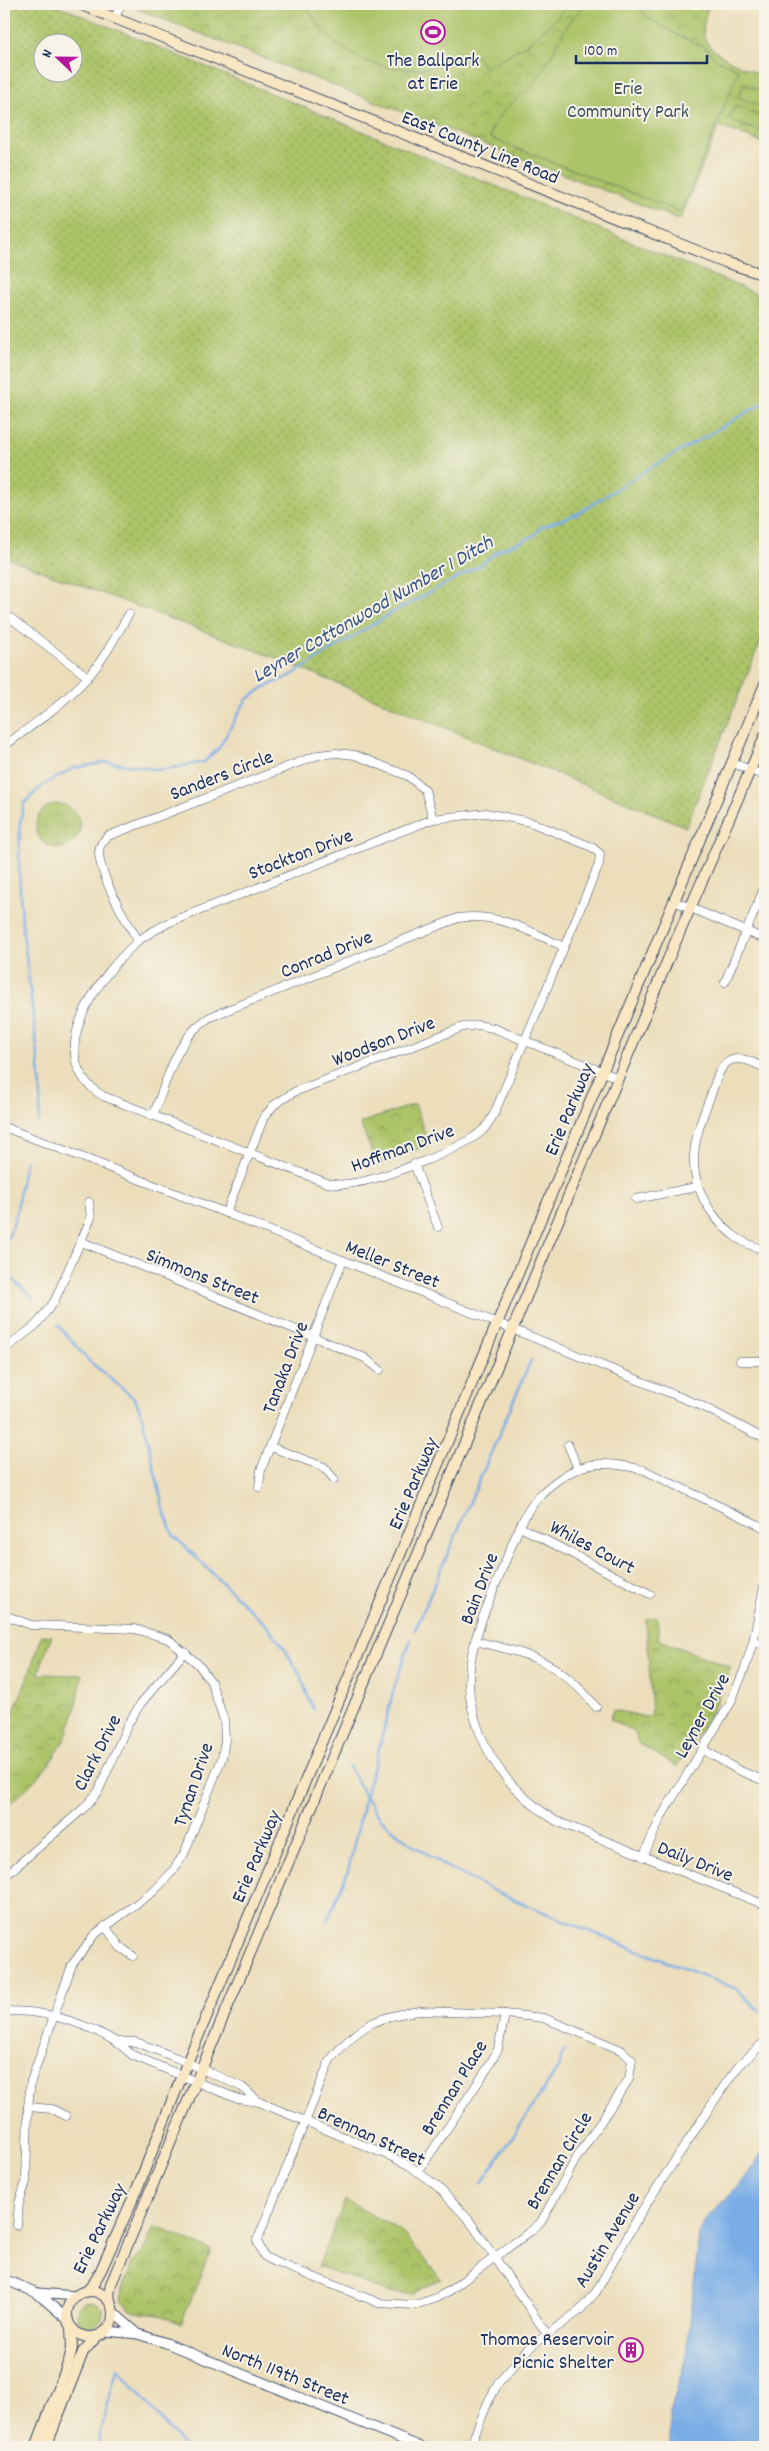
<svg xmlns="http://www.w3.org/2000/svg" width="769" height="2451" font-family="Dekko,sans-serif">
	<style>
		.grass { fill: url(#grass-dots); stroke: #647963; fill-rule: evenodd }
		.park { fill: url(#park-crowns); stroke: #647963 }
		.garden { fill: #acc368; stroke: #647963 }
		.water { fill: #7aade6; stroke: #4a6ea2 }
		.lines { fill: none; stroke-linecap: round; stroke-linejoin: round }
		.stream { stroke: #7aade6; stroke-width: 2.5 }
		.minor-casing { stroke: #3a496c; stroke-width: 9 }
		.tertiary-casing { stroke: #3a496c; stroke-width: 11 }
		.secondary-casing { stroke: #3a496c; stroke-width: 12 }
		.minor { stroke: #fff; stroke-width: 8 }
		.tertiary { stroke: #fff; stroke-width: 9 }
		.secondary { stroke: #f9e7c3; stroke-width: 10 }
		.labels { text-anchor: middle; stroke-width: 4; stroke-linejoin: round; paint-order: stroke }
		.poi-label { font-size: 20px; fill: #1b2f5e; stroke: #f7f3e8 }
		.park-label { font-size: 20px; fill: #3f5460; stroke: #f7f3e8 }
		.street-label { font-size: 20px; fill: #1b2f5e; stroke: #f7f3e8 }
		.water-label { font-size: 21px; font-style: italic; fill: #385587; stroke: #f7f3e8 }
	</style>
	<defs>
		<pattern id="grass-dots" width="8" height="8" patternUnits="userSpaceOnUse" patternTransform="scale(1.25)"><rect width="8" height="8" fill="#acc368"/><path d="M2 2h.1M6 6h.1" fill="none" stroke="#8b9f59" stroke-width="1.8" stroke-linecap="round"/></pattern>
		<pattern id="park-crowns" width="20" height="18" patternUnits="userSpaceOnUse" patternTransform="scale(1.25)"><rect width="20" height="18" fill="#acc368"/><path d="M2 6a3 3 0 1 1 6 0M12 15a3 3 0 1 1 6 0" fill="none" stroke="#8b9f59"/></pattern>
	</defs>
	<rect width="100%" height="100%" fill="#f7f3e8"/>
	<filter id="ink" filterUnits="userSpaceOnUse"><feTurbulence type="fractalNoise" baseFrequency=".02" numOctaves="2"/><feDisplacementMap in="SourceGraphic" scale="10" xChannelSelector="R" yChannelSelector="G"/><feConvolveMatrix kernelMatrix="1 2 1 2 8 2 1 2 1" color-interpolation-filters="sRGB"/></filter>
	<filter id="wash" filterUnits="userSpaceOnUse"><feTurbulence type="fractalNoise" baseFrequency=".0096" numOctaves="4" result="noise"/><feDisplacementMap in="SourceGraphic" scale="20" xChannelSelector="R" yChannelSelector="G"/><feGaussianBlur stdDeviation="1.12" result="paint"/><feColorMatrix in="noise" values="0 0 0 0 0 0 0 0 0 0 0 0 0 0 0 0 0 1.4 0 .05"/><feComposite in="paint" operator="in"/></filter>
	<g filter="url(#wash)">
		<rect width="100%" height="100%" fill="#ecdebb"/>
		<path class="grass" d="M4 4H54L765 297V630L686 827 273 657 4 557ZM42 42H72V72H42Z"/>
		<g class="park">
			<path d="M137 4H709C706 14 701 29 705 39 712 56 749 70 765 76V144L719 126 680 220 137 9Z"/>
			<circle cx="58" cy="826" r="22"/>
			<polygon points="415,1104 429,1145 377,1165 360,1123"/>
			<polygon points="657,1616 659,1640 731,1667 712,1712 677,1767 638,1743 635,1733 610,1719 614,1710 646,1717 652,1714 646,1620"/>
			<path d="M42 1635 52 1636 38 1674 82 1675C72 1743 55 1764 4 1809V1734L28 1677Z"/>
			<polygon points="345,2200 401,2231 441,2279 412,2294 390,2293 318,2266"/>
			<path d="M154 2226 211 2250 181 2324C173 2321 165 2316 158 2315 141 2312 132 2316 121 2300L122 2289 132 2263 144 2251Z"/>
		</g>
		<g class="garden">
			<path d="M305 4H567L557 18 526 45 484 68 476 54C410 83 341 71 305 4Z"/>
			<path d="M587 4H637L647 17 677 35 703 46 718 60 739 70 681 212 490 138C495 109 520 101 536 80 556 55 561 23 587 4Z"/>
			<polygon points="744,84 765,92 765,108 738,97"/>
			<polygon points="735,106 764,118 759,131 729,120"/>
			<circle cx="90" cy="2314" r="13"/>
		</g>
		<polygon class="water" points="765,2149 765,2447 671,2447 670,2413 687,2353 699,2235 706,2219 743,2181"/>
		<g class="lines">
			<g class="stream">
				<polyline points="39,1122 41,1089 38,1056 22,923 19,872 20,824 24,803 43,785 74,768 108,762 161,770 204,762 219,748 246,700 263,688 292,675 390,614 481,565 499,550 534,536 541,527 577,514 640,474 765,402"/>
				<path d="M4 1244C21 1218 17 1188 26 1160"/>
				<polyline points="4,1272 34,1299"/>
				<polyline points="58,1325 88,1360 135,1399 142,1416 164,1511 173,1535 266,1625 283,1646 300,1675 313,1709"/>
				<polyline points="415,1630 531,1360"/>
				<polyline points="411,1639 394,1688 376,1760 365,1796 379,1818 410,1843 452,1870 498,1893 606,1938 737,1989 760,2012"/>
				<polyline points="327,1922 348,1871 365,1796 349,1766"/>
				<polyline points="482,2183 558,2068 564,2050"/>
				<polyline points="117,2368 184,2447"/>
				<polyline points="97,2447 117,2369"/>
			</g>
		</g>
	</g>
	<g filter="url(#ink)">
		<g class="lines">
			<g class="minor-casing">
				<g id="minor">
					<polyline points="115,18 121,4"/>
					<polyline points="4,613 88,677"/>
					<path d="M4 746C33 725 62 705 87 678 104 659 116 636 129 614"/>
					<polyline points="733,763 765,776"/>
					<path d="M486 813 530 822 592 847 600 854 599 864 494 1114C491 1119 487 1126 483 1130 462 1150 375 1182 346 1184 340 1185 333 1184 327 1183L103 1096C39 1057 98 977 137 942 146 934 159 928 170 922L433 819Z"/>
					<polyline points="674,901 765,939"/>
					<path d="M138 940C126 921 99 875 99 852 99 845 103 841 108 836L318 755 336 753 355 755 408 776 425 790 433 819"/>
					<polyline points="725,982 765,886"/>
					<path d="M765 1068C755 1064 743 1056 732 1060 719 1064 715 1084 711 1095 693 1139 683 1173 713 1214 727 1233 742 1244 765 1250"/>
					<path d="M153 1116C167 1081 176 1037 210 1017L458 918C498 912 529 931 564 947"/>
					<polyline points="4,1127 226,1213 702,1406 765,1439"/>
					<polyline points="414,1164 438,1227"/>
					<polyline points="636,1199 696,1187"/>
					<polyline points="226,1213 264,1117 274,1105 294,1092 463,1027 478,1025 493,1028 618,1078"/>
					<polyline points="82,1242 365,1358 380,1370"/>
					<polyline points="4,1350 36,1325 54,1302 91,1218 89,1202"/>
					<polyline points="740,1361 765,1361"/>
					<polyline points="568,1445 578,1469"/>
					<polyline points="271,1447 324,1467 334,1479"/>
					<polyline points="259,1487 261,1470 343,1260"/>
					<polyline points="520,1527 650,1594"/>
					<path d="M765 1528 644 1470C624 1465 598 1460 577 1469 563 1475 547 1487 537 1498 522 1517 514 1540 505 1562 487 1607 460 1659 472 1708 485 1759 512 1793 556 1821L765 1905"/>
					<polyline points="4,1615 31,1625 135,1629 168,1639 198,1664 211,1682 224,1720 225,1740 222,1758 184,1854 172,1872 154,1891 94,1935 72,1965 31,2081 28,2107 26,2182 19,2203 17,2225"/>
					<path d="M475 1641C532 1655 558 1660 596 1707"/>
					<polyline points="753,1642 765,1645"/>
					<polyline points="704,1750 738,1770 765,1781"/>
					<polyline points="643,1857 661,1817 730,1704 745,1668 753,1642 765,1581"/>
					<polyline points="4,1877 84,1808 98,1792 128,1724 141,1703 185,1652"/>
					<polyline points="105,1926 120,1947 133,1956"/>
					<path d="M420 2011 505 2014 544 2018 621 2050 632 2060 629 2079 576 2159 541 2222 532 2230 449 2291 436 2298 415 2305 379 2303 273 2261 264 2256 257 2241 330 2060C358 2026 377 2016 420 2011Z"/>
					<path d="M4 2012C42 2007 105 2028 132 2055L238 2099 259 2102 392 2157 410 2166 438 2187 469 2220 547 2334"/>
					<polyline points="119,2042 136,2042 177,2058 242,2087 258,2101"/>
					<polyline points="28,2107 52,2109 66,2116"/>
					<polyline points="418,2172 489,2066 498,2049 505,2014"/>
					<polyline points="470,2447 488,2402 499,2382 529,2348 579,2311 596,2292 641,2212 726,2083 739,2066 765,2041"/>
				</g>
			</g>
			<g class="tertiary-casing">
				<g id="tertiary">
					<polyline points="4,2279 37,2293 67,2319"/>
					<polyline points="38,2293 76,2296"/>
					<polyline points="114,2313 138,2334"/>
					<polyline points="106,2331 138,2334 166,2343 421,2447"/>
				</g>
			</g>
			<g class="secondary-casing">
				<g id="secondary">
					<polyline points="79,4 725,262 765,275"/>
					<circle cx="90" cy="2314" r="23"/>
					<polyline points="86,2292 94,2283 101,2270 135,2194 187,2063 765,684"/>
					<polyline points="111,2305 109,2295 111,2284 672,950 765,736"/>
					<polyline points="36,2447 69,2361 72,2348 71,2327"/>
					<polyline points="46,2447 83,2352 97,2336"/>
				</g>
			</g>
			<use href="#minor" class="minor"/>
			<use href="#tertiary" class="tertiary"/>
			<use href="#secondary" class="secondary"/>
		</g>
	</g>
	<defs>
		<g id="stadium-ring" transform="scale(1.25)"><circle r="9.5" fill="#f7f3e8" stroke="#b5179e" stroke-width="1.5"/><path d="M0-5a6.5 5 0 1 0 0 10a6.5 5 0 1 0 0-10ZM-3.5-1.8h7v3.6h-7Z" fill="#b5179e"/></g>
		<g id="building-ring" transform="scale(1.25)"><circle r="9.5" fill="#f7f3e8" stroke="#b5179e" stroke-width="1.5"/><path d="M-4-6H4V6H1V3H-1V6H-4ZM-2.5-4.3h1.7v1.8h-1.7ZM.8-4.3h1.7v1.8H.8ZM-2.5-1h1.7V.8h-1.7ZM.8-1h1.7V.8H.8Z" fill="#b5179e"/></g>
	</defs>
	<g fill-rule="evenodd">
		<use href="#stadium-ring" x="433" y="32"/>
		<use href="#building-ring" x="631" y="2350"/>
	</g>
	<g class="labels">
		<g class="poi-label">
			<text x="433" y="66">The Ballpark<tspan x="433" dy="23">at Erie</tspan></text>
			<text x="614" y="2345" text-anchor="end">Thomas Reservoir<tspan x="614" dy="23">Picnic Shelter</tspan></text>
		</g>
		<g class="park-label">
			<text x="628" y="94">Erie<tspan x="628" dy="23">Community Park</tspan></text>
		</g>
		<g class="street-label">
			<text transform="translate(481 146) rotate(22)" y="7">East County Line Road</text>
			<text transform="translate(221 774) rotate(-21)" y="7">Sanders Circle</text>
			<text transform="translate(300 853) rotate(-21)" y="7">Stockton Drive</text>
			<text transform="translate(326 953) rotate(-22)" y="7">Conrad Drive</text>
			<text transform="translate(383 1040) rotate(-21)" y="7">Woodson Drive</text>
			<text transform="translate(568 1109) rotate(-67)" y="7">Erie Parkway</text>
			<text transform="translate(402 1147) rotate(-20)" y="7">Hoffman Drive</text>
			<text transform="translate(393 1263) rotate(22)" y="7">Meller Street</text>
			<text transform="translate(203 1275) rotate(22)" y="7">Simmons Street</text>
			<text transform="translate(284 1367) rotate(-69)" y="7">Tanaka Drive</text>
			<text transform="translate(412 1483) rotate(-67)" y="7">Erie Parkway</text>
			<text transform="translate(593 1546) rotate(28)" y="7">Whiles Court</text>
			<text transform="translate(478 1588) rotate(-69)" y="7">Bain Drive</text>
			<text transform="translate(701 1715) rotate(-61)" y="7">Leyner Drive</text>
			<text transform="translate(96 1752) rotate(-63)" y="7">Clark Drive</text>
			<text transform="translate(192 1784) rotate(-71)" y="7">Tynan Drive</text>
			<text transform="translate(255 1856) rotate(-67)" y="7">Erie Parkway</text>
			<text transform="translate(696 1860) rotate(22)" y="7">Daily Drive</text>
			<text transform="translate(453 2087) rotate(-58)" y="7">Brennan Place</text>
			<text transform="translate(372 2135) rotate(25)" y="7">Brennan Street</text>
			<text transform="translate(558 2160) rotate(-59)" y="7">Brennan Circle</text>
			<text transform="translate(98 2228) rotate(-64)" y="7">Erie Parkway</text>
			<text transform="translate(606 2239) rotate(-59)" y="7">Austin Avenue</text>
			<text transform="translate(286 2373) rotate(22)" y="7">North 119th Street</text>
		</g>
		<g class="water-label">
			<text transform="translate(372 608) rotate(-30)" y="7">Leyner Cottonwood Number 1 Ditch</text>
		</g>
	</g>
	<rect width="769" height="2451" fill="none" stroke="#f7f3e8" stroke-width="20"/>
	<g transform="translate(58 58) rotate(292)"><circle r="24" fill="#f7f3e8" stroke="#9fa5b1"/>
	<path d="M0-4L9 19L0 12L-9 19Z" fill="#b5179e"/>
	<text y="-8" font-size="14" font-weight="bold" text-anchor="middle" fill="#1b2f5e">N</text>
	</g>
	<path d="M576 55v8h131v-8" fill="none" stroke="#1b2f5e" stroke-width="2.5"/>
	<text x="584" y="55" font-size="15" fill="#1b2f5e" stroke="#f7f3e8" stroke-width="4" paint-order="stroke">100 m</text>
</svg>
